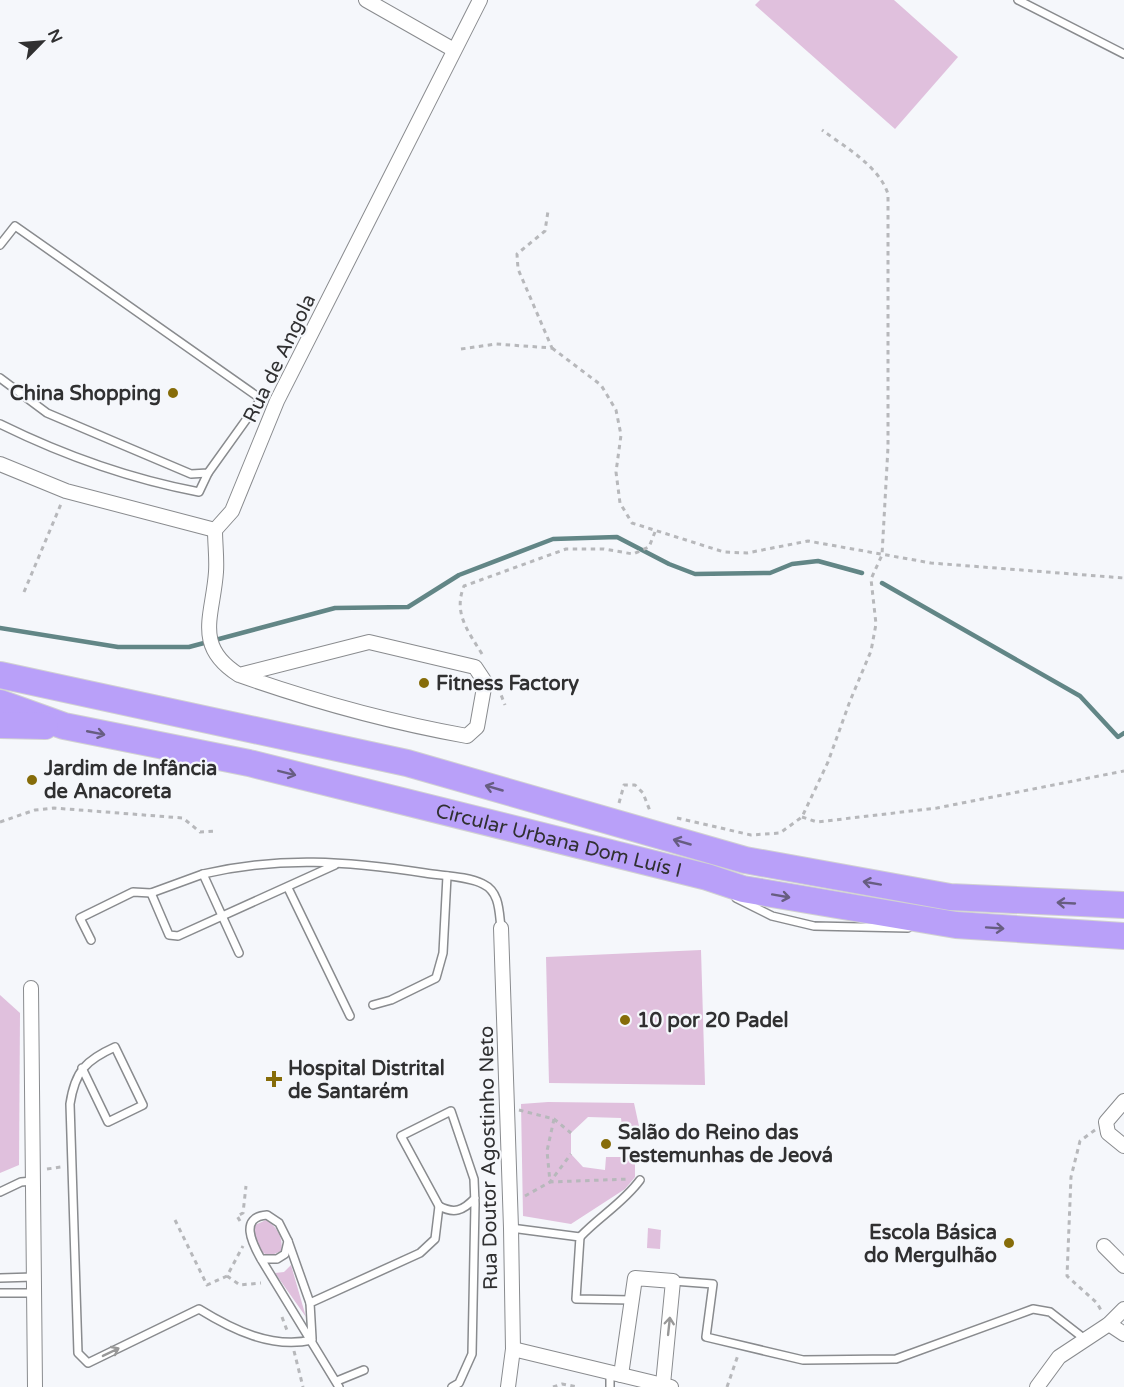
<svg xmlns="http://www.w3.org/2000/svg" width="1124" height="1387" font-family="'Varela Round',sans-serif">
	<style>
		.green { fill: #e0c0dd }
		.lines { fill: none; stroke-linecap: round; stroke-linejoin: round }
		.stream { stroke: #628686; stroke-width: 4.5 }
		.lane-casing { stroke: #898b8e; stroke-width: 10 }
		.street-casing { stroke: #898b8e; stroke-width: 16 }
		.highway-casing { stroke: #d1d1d2; stroke-width: 28 }
		.path { stroke: #b7b8bb; stroke-width: 3; stroke-dasharray: 4.5 4.5; stroke-linecap: butt }
		.lane { stroke: #fff; stroke-width: 7 }
		.street { stroke: #fff; stroke-width: 14 }
		.highway { stroke: #b9a0f9; stroke-width: 26 }
		.oneway { stroke: #675d81 }
		.oneway2 { stroke: #989898 }
		.poi-dot { fill: #866c09; stroke: #f5f7fb; stroke-width: 2 }
		.labels { text-anchor: middle; stroke-width: 4.5; stroke-linejoin: round; paint-order: stroke }
		.street-label { font-size: 20px; fill: #303031; stroke: #f5f7fb }
		.poi-label { font-size: 20px; font-weight: bold; fill: #303031; stroke: #f5f7fb; text-anchor: start }
	</style>
	<rect width="100%" height="100%" fill="#f5f7fb"/>
	<g class="green">
		<polygon points="760,0 894,0 958,57 895,129 755,5"/>
		<polygon points="701,950 705,1085 549,1083 546,957"/>
		<polygon points="0,995 20,1013 19,1165 0,1173"/>
		<polygon points="548,1102 634,1103 639,1126 622,1126 621,1118 588,1117 571,1133 571,1154 583,1167 605,1170 606,1157 635,1157 635,1177 625,1189 571,1224 523,1216 521,1104"/>
		<path d="M266 1220C277 1226 284 1239 281 1251L270 1256 261 1252 253 1234 255 1225Z"/>
		<polygon points="648,1228 661,1230 660,1249 647,1248"/>
		<polygon points="291,1265 306,1317 275,1273 284,1272"/>
	</g>
	<g class="lines">
		<g class="stream">
			<polyline points="882,583 1080,696 1118,737 1124,733"/>
			<polyline points="0,628 118,647 189,647 335,608 408,607 459,575 553,539 617,537 669,564 695,574 770,573 792,564 818,561 862,573"/>
		</g>
		<g class="lane-casing">
			<g id="lane">
				<polyline points="1018,0 1124,54"/>
				<polyline points="0,245 15,226 261,399 208,473 191,474 47,413 0,378"/>
				<path d="M0 424C63 455 130 479 199 492L208 473"/>
				<polyline points="288,888 350,1016"/>
				<polyline points="151,893 169,935 178,936 335,865"/>
				<polyline points="736,898 772,916 814,926 908,928"/>
				<polyline points="91,940 80,918 133,892 151,893 203,874"/>
				<path d="M239 953 203 874C280 856 347 861 425 873 443 876 467 876 483 884 500 892 499 912 501 928"/>
				<polyline points="373,1005 391,1000 436,978 443,953 447,876"/>
				<path d="M82 1068 108 1122 143 1105 115 1047C86 1060 75 1071 70 1104L78 1353 88 1363 199 1309C233 1330 272 1349 312 1340"/>
				<polyline points="0,1192 21,1182 33,1181"/>
				<polyline points="511,1228 580,1237 576,1299 632,1300"/>
				<path d="M580 1237C600 1216 623 1203 640 1180"/>
				<polyline points="288,1241 310,1303"/>
				<path d="M261 1259H277L285 1254 288 1241 279 1223 267 1215C239 1217 252 1243 261 1259L339 1387"/>
				<polyline points="0,1278 34,1277"/>
				<polyline points="673,1281 713,1284 706,1337 803,1360 896,1359 1033,1309 1050,1312 1086,1340"/>
				<polyline points="0,1293 34,1293"/>
				<polyline points="312,1338 310,1303 420,1253 435,1239 439,1206"/>
				<polyline points="610,1372 610,1387"/>
				<polyline points="337,1381 364,1370"/>
				<path d="M452 1387 459 1383 472 1354 475 1204 474 1179 451 1111 401 1136 439 1206C454 1214 463 1211 475 1198"/>
			</g>
		</g>
		<g class="street-casing">
			<g id="street">
				<polyline points="366,0 454,50"/>
				<polyline points="0,464 66,491 215,530"/>
				<path d="M215 530C215 544 217 558 216 572 213 616 193 646 239 675L369 642 475 667 485 682 477 727 467 736C389 722 313 701 239 675"/>
				<polyline points="215,530 232,511 277,401 480,0"/>
				<polyline points="501,928 511,1228 513,1349 508,1387"/>
				<polyline points="31,988 35,1387"/>
				<polyline points="1124,1101 1106,1122 1108,1133 1124,1146"/>
				<polyline points="1104,1246 1124,1266"/>
				<polyline points="1109,1324 1124,1334"/>
				<polyline points="513,1349 671,1387"/>
				<polyline points="621,1375 635,1278 673,1281 663,1384"/>
				<polyline points="1037,1387 1059,1357 1109,1324 1124,1309"/>
			</g>
		</g>
		<g class="highway-casing">
			<g id="highway">
				<polyline points="0,675 407,763 745,860 950,897 1124,905"/>
				<path id="s1" d="M0 703 64 726 249 763 707 877 743 889 956 925 1124 936"/>
				<polyline points="0,725 45,726"/>
			</g>
		</g>
		<g class="path">
			<polyline points="552,348 601,385 616,410 621,435 616,472 620,503 632,523 724,552 747,553 808,541 931,563 1124,578"/>
			<polyline points="461,349 496,344 552,348 518,269 517,254 545,231 548,211"/>
			<polyline points="24,592 61,504"/>
			<path d="M482 654C468 631 453 613 464 586L566 549H604L633 554 649 547 655 532"/>
			<polyline points="498,687 505,705"/>
			<polyline points="619,803 624,785 635,785 643,793 650,811"/>
			<polyline points="802,817 817,822 937,808 1124,771"/>
			<path d="M677 818 751 835 780 833 802 817 828 762 850 701 871 651 876 624 871 579 882 555 888 447V194C879 166 845 147 822 130"/>
			<polyline points="0,822 35,810 54,808 183,818 200,832 217,831"/>
			<polyline points="519,1110 554,1119 571,1133"/>
			<polyline points="554,1119 547,1151 550,1182 629,1179"/>
			<polyline points="1095,1130 1080,1141 1071,1177 1067,1276 1097,1303 1102,1312"/>
			<polyline points="47,1169 61,1167"/>
			<polyline points="525,1196 550,1182 571,1154"/>
			<polyline points="175,1220 207,1285 227,1276 243,1246"/>
			<polyline points="240,1221 237,1216 243,1213 246,1186"/>
			<polyline points="227,1276 240,1285 261,1283"/>
			<polyline points="282,1317 288,1333"/>
			<polyline points="294,1351 303,1387"/>
			<polyline points="553,1387 562,1384 578,1387"/>
			<polyline points="727,1387 738,1355"/>
		</g>
		<use href="#lane" class="lane"/>
		<use href="#street" class="street"/>
		<use href="#highway" class="highway"/>
	</g>
	<defs><path id="oneway-shaft" d="M-6 0H5M1.5-3L5.5 0L1.5 3" fill="none" stroke-width="1.6" stroke-linecap="round" stroke-linejoin="round" transform="scale(1.5)"/></defs>
	<g class="oneway">
		<use href="#oneway-shaft" transform="translate(96 733) rotate(11)"/>
		<use href="#oneway-shaft" transform="translate(287 773) rotate(14)"/>
		<use href="#oneway-shaft" transform="translate(494 788) rotate(-164)"/>
		<use href="#oneway-shaft" transform="translate(682 842) rotate(-164)"/>
		<use href="#oneway-shaft" transform="translate(872 883) rotate(-170)"/>
		<use href="#oneway-shaft" transform="translate(781 896) rotate(10)"/>
		<use href="#oneway-shaft" transform="translate(1066 903) rotate(-177)"/>
		<use href="#oneway-shaft" transform="translate(995 928) rotate(4)"/>
	</g>
	<g class="oneway2">
		<use href="#oneway-shaft" transform="translate(669 1326) rotate(-84)"/>
		<use href="#oneway-shaft" transform="translate(111 1352) rotate(-26)"/>
	</g>
	<g class="poi-dot">
		<circle cx="173" cy="393" r="6"/>
		<circle cx="424" cy="683" r="6"/>
		<circle cx="32" cy="780" r="6"/>
		<circle cx="625" cy="1020" r="6"/>
		<path d="M271 1070h6v6h6v6h-6v6h-6v-6h-6v-6h6z"/>
		<circle cx="606" cy="1144" r="6"/>
		<circle cx="1009" cy="1243" r="6"/>
	</g>
	<g class="labels">
		<g class="street-label">
			<text transform="translate(279 358) rotate(-64)" y="7">Rua de Angola</text>
			<text dy="7" stroke="none"><textPath href="#s1" startOffset="576">Circular Urbana Dom Luís I</textPath></text>
			<text transform="translate(488 1158) rotate(-91)" y="7">Rua Doutor Agostinho Neto</text>
		</g>
		<g class="poi-label">
			<text x="161" y="400" text-anchor="end">China Shopping</text>
			<text x="436" y="690">Fitness Factory</text>
			<text x="44" y="775">Jardim de Infância<tspan x="44" dy="23">de Anacoreta</tspan></text>
			<text x="637" y="1027">10 por 20 Padel</text>
			<text x="288" y="1075">Hospital Distrital<tspan x="288" dy="23">de Santarém</tspan></text>
			<text x="618" y="1139">Salão do Reino das<tspan x="618" dy="23">Testemunhas de Jeová</tspan></text>
			<text x="997" y="1239" text-anchor="end">Escola Básica<tspan x="997" dy="23">do Mergulhão</tspan></text>
		</g>
	</g>
	<g transform="translate(42 42) rotate(65)" stroke="#f5f7fb" stroke-width="4.5" paint-order="stroke">
	<path d="M0-4.5L10 22L0 15L-10 22Z" fill="#303031"/>
	<text y="-9" font-size="16" font-weight="bold" text-anchor="middle" fill="#303031">N</text>
	</g>
</svg>
